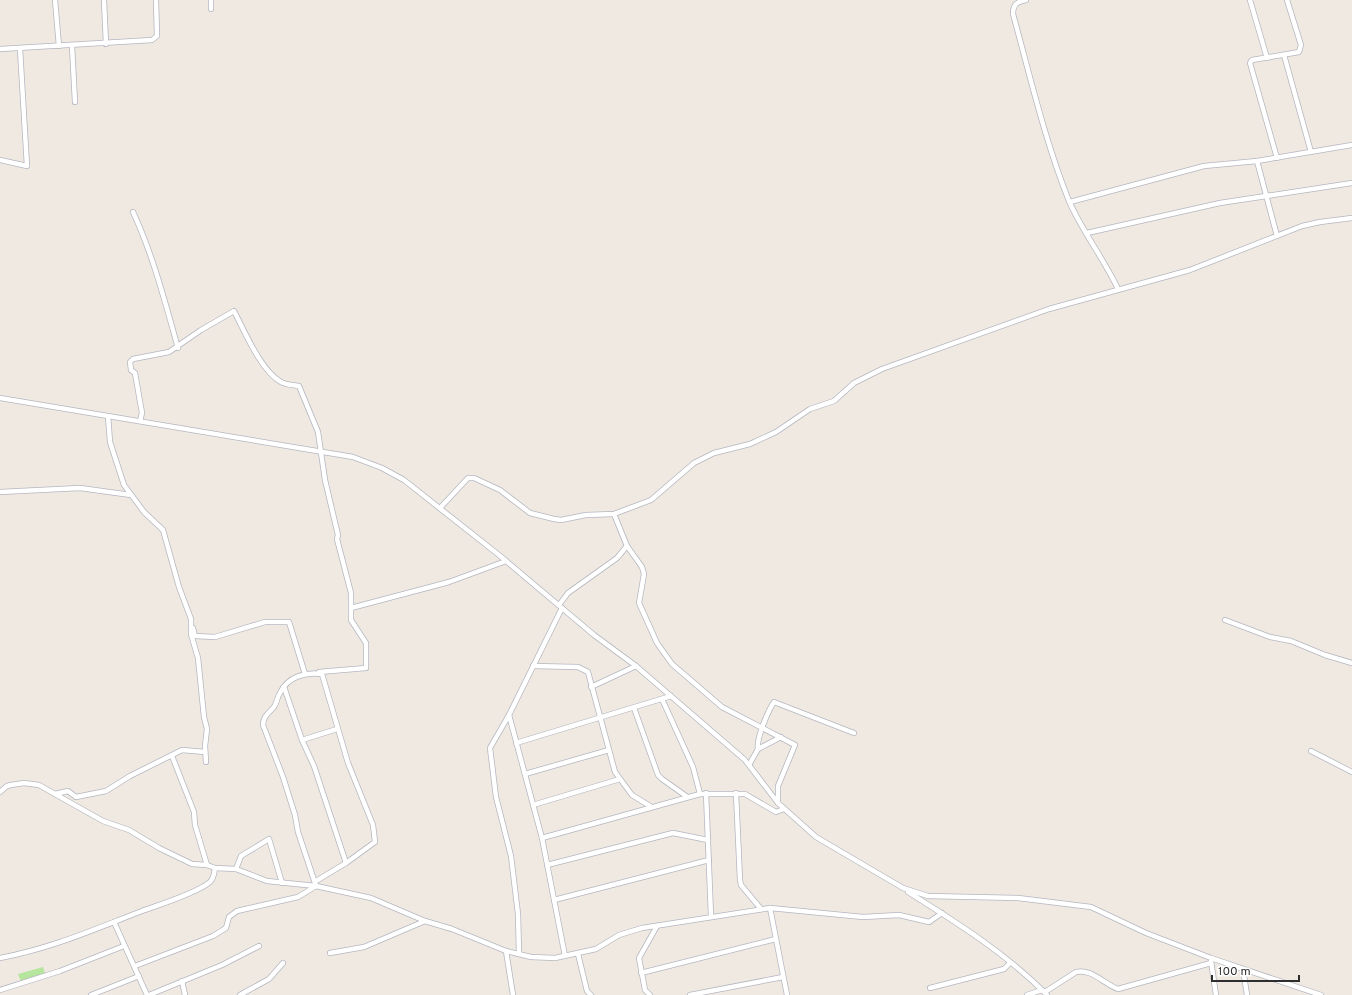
<svg xmlns="http://www.w3.org/2000/svg" width="1352" height="995" font-family="Overpass,sans-serif">
	<style>
		.green { fill: #b6e59e }
		.lines { fill: none; stroke-linecap: round; stroke-linejoin: round }
		.minor-casing { stroke: #b4b7c1; stroke-width: 6 }
		.minor { stroke: #fff; stroke-width: 4.5 }
	</style>
	<rect width="100%" height="100%" fill="#efe9e1"/>
	<polygon class="green" points="43,967 45,973 21,982 18,974"/>
	<g class="lines">
		<g class="minor-casing">
			<g id="minor">
				<polyline points="55,0 59,46"/>
				<polyline points="104,0 106,44"/>
				<polyline points="211,0 211,9"/>
				<path d="M1026 0C1017 2 1013 4 1013 14 1030 76 1045 141 1069 201 1082 231 1104 259 1118 289"/>
				<polyline points="1250,0 1267,58"/>
				<polyline points="72,46 75,102"/>
				<polyline points="0,49 152,40 157,36 156,0"/>
				<polyline points="1284,55 1311,152"/>
				<polyline points="1277,158 1250,63 1252,60 1299,52 1301,45 1287,0"/>
				<polyline points="0,160 27,166 20,49"/>
				<polyline points="1257,161 1277,236"/>
				<polyline points="1070,202 1204,166 1257,161 1352,145"/>
				<path d="M133 212C153 255 165 302 178 348"/>
				<polyline points="1087,233 1220,203 1352,183"/>
				<polyline points="0,398 353,457 382,468 404,480 499,555 594,635 636,666 745,760 778,803 816,837 903,888 928,896 1018,898 1091,907 1146,933 1211,958 1321,995"/>
				<polyline points="108,416 110,442 124,485 144,512 163,530 179,587 191,619 191,634 198,658 204,717 207,729 205,746 206,762"/>
				<path d="M140 421 142 413 135 373 131 370 130 362 133 359 169 352 201 330 234 311C245 332 261 371 281 382 286 385 294 385 299 386L318 432 325 480 338 535 337 539 351 593V608"/>
				<polyline points="0,492 80,488 131,495"/>
				<polyline points="440,508 468,478 474,478 500,490 530,513 554,519 561,520 586,515 614,514 651,500 694,463 714,453 750,444 776,432 810,409 834,401 854,383 882,369 1049,309 1190,270 1302,226 1320,222 1352,218"/>
				<polyline points="614,514 627,546 642,567 644,574 639,603 657,643 672,664 722,707 795,745 778,786 778,803"/>
				<polyline points="559,605 568,593 617,558 627,546"/>
				<polyline points="1225,620 1270,637 1291,641 1325,655 1352,663"/>
				<polyline points="193,628 195,636 215,637 265,622 289,622 305,674"/>
				<polyline points="533,666 578,667 588,672 615,772 632,795 650,806"/>
				<polyline points="319,672 366,668 366,643 351,620 351,608 449,582 506,561"/>
				<polyline points="284,687 302,740 314,766 346,863"/>
				<polyline points="591,687 636,666"/>
				<polyline points="662,699 693,767 700,794"/>
				<polyline points="634,708 658,775 662,779 686,796"/>
				<polyline points="509,715 542,838 565,956"/>
				<polyline points="302,740 337,729"/>
				<polyline points="516,743 671,696"/>
				<path d="M758 749C756 739 768 711 774 702L854 733"/>
				<polyline points="1311,751 1352,772"/>
				<polyline points="172,756 194,812 195,825 207,865"/>
				<polyline points="749,765 758,749 781,737"/>
				<polyline points="525,774 609,750"/>
				<polyline points="0,792 7,786 11,785 24,783 39,785 103,821 129,830 159,848 192,864 207,865 215,868 236,869 267,881 316,886 371,898 425,921 452,929 506,951 531,957 555,958 596,949 619,935 642,928 770,908 863,917 899,915 929,922 942,913"/>
				<polyline points="706,793 711,916"/>
				<polyline points="736,793 740,880 741,885 761,909"/>
				<polyline points="55,794 68,791 76,797 106,791 130,776 182,750 205,752"/>
				<polyline points="533,805 620,779"/>
				<polyline points="542,838 700,794 745,794 776,812 784,809"/>
				<polyline points="547,865 673,833 708,840"/>
				<polyline points="236,869 241,856 269,839 282,883"/>
				<path d="M316 881 346 863 375 842 373 825 348 763 322 674C306 672 288 676 280 693 277 697 277 703 274 707 269 713 263 716 263 725L283 777 295 815 298 832 316 886"/>
				<path d="M908 892C956 922 1007 954 1047 995"/>
				<polyline points="554,900 709,860"/>
				<polyline points="770,908 787,995"/>
				<polyline points="114,922 147,995"/>
				<polyline points="506,951 513,995"/>
				<polyline points="330,953 364,947 425,921"/>
				<polyline points="519,954 518,914 511,856 496,797 490,748 509,715 562,608"/>
				<polyline points="578,954 587,991 591,995"/>
				<path d="M0 958C50 949 95 929 142 911 159 905 197 893 210 882 214 878 214 874 215 868"/>
				<polyline points="1211,961 1216,995"/>
				<polyline points="135,966 213,936 226,928 229,917 237,911 298,897 316,886"/>
				<polyline points="1243,969 1247,995"/>
				<polyline points="641,973 776,939"/>
				<polyline points="182,981 185,995"/>
				<polyline points="930,988 1004,969 1010,963"/>
				<polyline points="0,990 60,971 124,946"/>
				<path d="M1045 992 1076 972C1091 968 1104 984 1118 989L1211 963"/>
				<polyline points="91,995 139,976"/>
				<polyline points="149,995 222,965 259,946"/>
				<polyline points="240,995 269,979 283,963"/>
				<polyline points="650,995 645,990 639,958 657,926"/>
				<polyline points="690,995 783,977"/>
				<polyline points="1027,995 1042,990"/>
			</g>
		</g>
		<use href="#minor" class="minor"/>
	</g>
	<path d="M1212 975v6h87v-6" fill="none" stroke="#2e2e2e" stroke-width="2"/>
	<text x="1218" y="975" font-size="12" fill="#2e2e2e" stroke="#ffffff" stroke-width="3" paint-order="stroke">100 m</text>
</svg>
